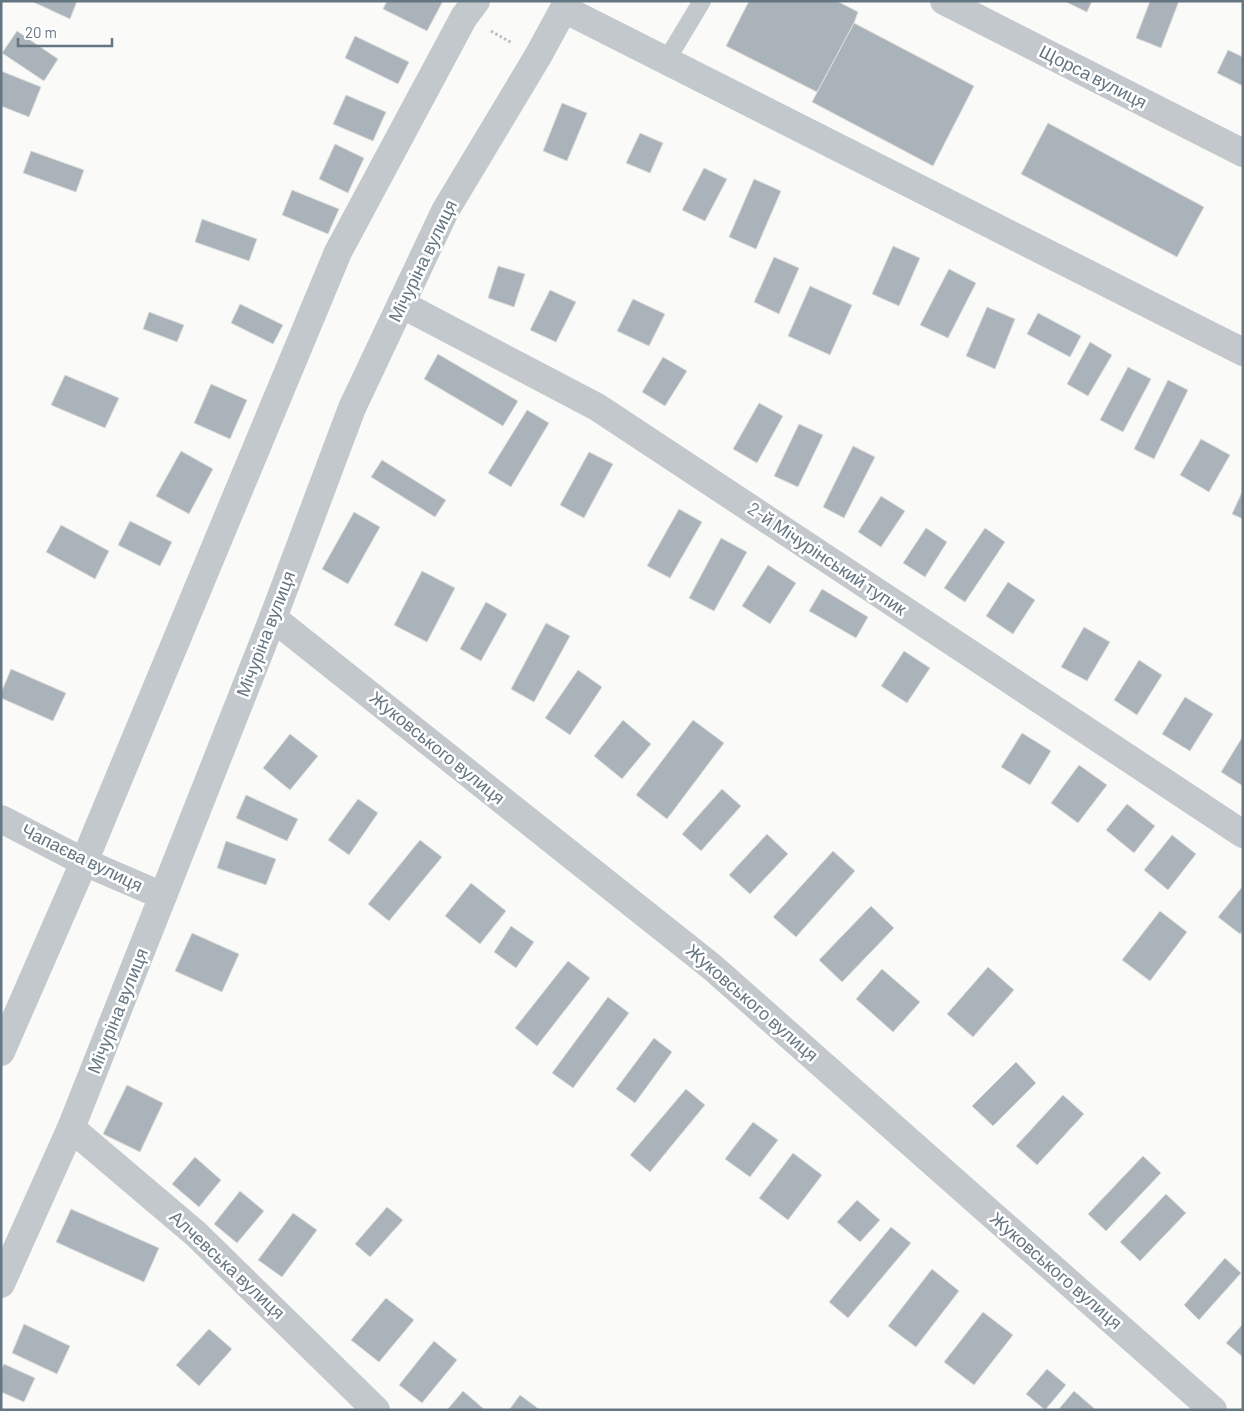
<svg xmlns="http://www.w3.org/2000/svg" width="1244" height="1411" font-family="Barlow,sans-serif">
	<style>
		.building { fill: #aab3b9; stroke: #dcdcda }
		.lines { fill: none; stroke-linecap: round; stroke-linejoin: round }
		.path { stroke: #bbbfc2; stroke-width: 3; stroke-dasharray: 2.5 2.5; stroke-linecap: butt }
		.service { stroke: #c3c8cc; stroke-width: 18 }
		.minor { stroke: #c3c8cc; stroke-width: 28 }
		.labels { text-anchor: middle; stroke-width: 5; stroke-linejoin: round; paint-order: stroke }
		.street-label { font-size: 18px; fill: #657683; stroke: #fff }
	</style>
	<rect width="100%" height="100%" fill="#fafaf8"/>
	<g class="building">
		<polygon points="31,1 77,1 70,19"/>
		<polygon points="387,1 443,1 427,31 383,9"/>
		<polygon points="749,1 837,1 858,12 854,23 817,92 726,46"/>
		<polygon points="1064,1 1092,1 1087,12"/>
		<polygon points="1150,1 1179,1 1161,48 1136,38"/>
		<polygon points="854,23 974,86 933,166 812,102"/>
		<polygon points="17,31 58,59 44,81 2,53"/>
		<polygon points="355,36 409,62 398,84 345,58"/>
		<polygon points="1228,50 1243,57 1243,86 1217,73"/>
		<polygon points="1,71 41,87 29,117 1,106"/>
		<polygon points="346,95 386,112 373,141 333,124"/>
		<polygon points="562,103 587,113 567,161 543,151"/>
		<polygon points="1048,123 1204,207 1177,257 1021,174"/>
		<polygon points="640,133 663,143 650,173 626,163"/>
		<polygon points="335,144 364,158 348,193 319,179"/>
		<polygon points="31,151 84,170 76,192 23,173"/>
		<polygon points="704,168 727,179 705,221 682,210"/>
		<polygon points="754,179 781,191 756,249 729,237"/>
		<polygon points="292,190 339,209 328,234 282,215"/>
		<polygon points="202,219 257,239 249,261 195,242"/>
		<polygon points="893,246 920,258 899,306 872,294"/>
		<polygon points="774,257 799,268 779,314 754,302"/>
		<polygon points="498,266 525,274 514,307 488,298"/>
		<polygon points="949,269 976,283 948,338 920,325"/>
		<polygon points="810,286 852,305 830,355 788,336"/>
		<polygon points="550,290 576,302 556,342 530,330"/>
		<polygon points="633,299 665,314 649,346 617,331"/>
		<polygon points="240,304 283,325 273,344 231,323"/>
		<polygon points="987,307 1015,319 995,369 966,356"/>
		<polygon points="149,312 184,325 177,342 143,329"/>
		<polygon points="1038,313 1081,336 1070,357 1027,334"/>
		<polygon points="1090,342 1112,355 1088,396 1067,384"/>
		<polygon points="438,354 518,401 503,426 424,379"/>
		<polygon points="663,357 687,371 665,406 642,392"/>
		<polygon points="1128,367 1151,379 1123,432 1100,420"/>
		<polygon points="65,375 119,398 105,428 51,405"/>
		<polygon points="1168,380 1188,390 1154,459 1134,449"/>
		<polygon points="211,384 247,400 230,439 194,423"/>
		<polygon points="759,403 783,416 757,463 733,449"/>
		<polygon points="527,410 549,423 511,487 488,473"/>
		<polygon points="799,424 823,435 798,487 774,476"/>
		<polygon points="1201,439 1230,455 1209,492 1180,475"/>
		<polygon points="853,446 875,457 844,518 823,507"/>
		<polygon points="181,451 213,469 189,514 156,496"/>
		<polygon points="589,452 613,464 584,518 560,505"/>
		<polygon points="382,460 446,500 435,517 371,477"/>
		<polygon points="1243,490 1243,519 1232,514"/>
		<polygon points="881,496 905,511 881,547 858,532"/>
		<polygon points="679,509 702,522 670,578 647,566"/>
		<polygon points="354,512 380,527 348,584 322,569"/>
		<polygon points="130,521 172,542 160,566 118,545"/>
		<polygon points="61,525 109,551 95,579 46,552"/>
		<polygon points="926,528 947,542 925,577 903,563"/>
		<polygon points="985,528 1005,542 965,602 944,588"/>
		<polygon points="721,538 747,552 714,611 689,598"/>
		<polygon points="768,565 796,583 770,624 742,606"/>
		<polygon points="422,571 455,588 427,642 394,625"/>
		<polygon points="1008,582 1035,600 1013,634 986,616"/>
		<polygon points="822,589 868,617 856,638 809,611"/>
		<polygon points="486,602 507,614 481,661 460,649"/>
		<polygon points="546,623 570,636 534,702 511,689"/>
		<polygon points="1084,627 1110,642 1087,681 1061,667"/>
		<polygon points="904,651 930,668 907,703 881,686"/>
		<polygon points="1139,660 1162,675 1137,715 1114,700"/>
		<polygon points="11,669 66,693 53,721 1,698 1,693"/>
		<polygon points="578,670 602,687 570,735 545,718"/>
		<polygon points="1185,697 1213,714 1190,751 1162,734"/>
		<polygon points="623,720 651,744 622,779 594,756"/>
		<polygon points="693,720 724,743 667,819 636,795"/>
		<polygon points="1022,733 1051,751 1030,785 1001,767"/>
		<polygon points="290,734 318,756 290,790 263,768"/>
		<polygon points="1243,736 1243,786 1221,772"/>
		<polygon points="1079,765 1107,785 1078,823 1051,803"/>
		<polygon points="722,789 741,806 701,851 682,834"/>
		<polygon points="246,795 298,819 287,841 236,818"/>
		<polygon points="358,799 378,813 349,855 328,840"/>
		<polygon points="1127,804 1155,826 1134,853 1106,830"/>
		<polygon points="767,834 788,854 750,894 729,875"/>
		<polygon points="1172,835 1196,854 1168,890 1144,870"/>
		<polygon points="420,840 442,857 389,921 368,904"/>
		<polygon points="226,841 276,859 266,885 217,868"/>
		<polygon points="833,851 855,871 796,937 773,917"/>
		<polygon points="471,883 506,911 480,944 445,916"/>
		<polygon points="1243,886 1243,930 1240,934 1218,917"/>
		<polygon points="871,906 894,928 842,982 819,960"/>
		<polygon points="1160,911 1187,932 1150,981 1122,960"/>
		<polygon points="511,926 534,942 516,968 494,952"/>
		<polygon points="192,933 239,954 222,992 175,971"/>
		<polygon points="568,961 590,978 537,1046 515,1028"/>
		<polygon points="988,967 1014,990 973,1037 947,1014"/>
		<polygon points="882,969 920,1002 893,1032 856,999"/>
		<polygon points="608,997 629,1013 573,1088 552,1073"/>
		<polygon points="654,1038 672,1052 635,1103 616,1089"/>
		<polygon points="1016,1062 1036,1083 993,1126 972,1106"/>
		<polygon points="127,1085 163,1103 140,1152 103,1134"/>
		<polygon points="686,1089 705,1105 650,1172 630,1155"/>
		<polygon points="1063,1095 1084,1114 1037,1165 1016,1146"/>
		<polygon points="753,1122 778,1140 750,1177 725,1159"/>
		<polygon points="793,1153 822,1175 788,1220 759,1198"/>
		<polygon points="1143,1156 1161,1173 1106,1231 1088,1214"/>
		<polygon points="195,1157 221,1180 199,1207 172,1184"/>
		<polygon points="240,1191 264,1211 237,1243 214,1224"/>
		<polygon points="1166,1194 1186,1213 1140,1261 1120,1242"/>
		<polygon points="857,1200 880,1220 860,1242 837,1222"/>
		<polygon points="387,1207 403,1220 370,1257 355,1244"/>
		<polygon points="71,1209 159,1248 144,1282 56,1242"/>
		<polygon points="293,1213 317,1230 282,1277 258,1260"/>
		<polygon points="891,1227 911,1243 848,1318 829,1302"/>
		<polygon points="1225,1258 1241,1273 1199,1320 1184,1305"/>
		<polygon points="932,1269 959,1291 916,1347 888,1326"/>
		<polygon points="386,1298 414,1320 379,1362 351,1340"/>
		<polygon points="983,1312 1013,1335 974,1385 944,1362"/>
		<polygon points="24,1324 70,1346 57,1374 12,1353"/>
		<polygon points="1243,1324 1243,1357 1226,1343"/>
		<polygon points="209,1329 232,1349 199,1386 176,1365"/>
		<polygon points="434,1341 457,1360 422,1403 399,1385"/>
		<polygon points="4,1364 35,1378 24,1402 1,1392 1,1370"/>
		<polygon points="1047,1369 1066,1385 1045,1410 1026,1394"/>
		<polygon points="463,1391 485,1410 447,1410"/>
		<polygon points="1074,1391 1096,1410 1058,1410"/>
		<polygon points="520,1395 540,1410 509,1410"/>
	</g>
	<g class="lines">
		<polyline class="path" points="491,31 512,43"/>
		<polyline class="service" points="666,61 702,1"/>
		<g class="minor">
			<polyline points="944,1 1243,153"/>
			<polyline points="564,9 1243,352"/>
			<polyline points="401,304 597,407 1243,834"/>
			<polyline points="273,618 712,967 1213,1410"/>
			<polyline points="1,819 84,862 163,896"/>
			<polyline points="1,1052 84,862 338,252 464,17 476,1"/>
			<polyline points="71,1128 196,1234 376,1410"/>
			<polyline points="1,1284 71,1128 273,618 352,408 445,211 538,56 568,1"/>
		</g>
	</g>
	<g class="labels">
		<g class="street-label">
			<text transform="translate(1093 77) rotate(27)" y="6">Щорса вулиця</text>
			<text transform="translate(423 261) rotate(-64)" y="6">Мічуріна вулиця</text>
			<text transform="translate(827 559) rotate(34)" y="6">2-й Мічурінський тупик</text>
			<text transform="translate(266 634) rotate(-69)" y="6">Мічуріна вулиця</text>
			<text transform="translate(437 748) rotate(39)" y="6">Жуковського вулиця</text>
			<text transform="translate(82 858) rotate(26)" y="6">Чапаєва вулиця</text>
			<text transform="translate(752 1003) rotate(41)" y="6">Жуковського вулиця</text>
			<text transform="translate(118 1011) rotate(-68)" y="6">Мічуріна вулиця</text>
			<text transform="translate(227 1265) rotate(43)" y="6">Алчевська вулиця</text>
			<text transform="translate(1056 1271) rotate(41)" y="6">Жуковського вулиця</text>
		</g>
	</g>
	<rect width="1244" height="1411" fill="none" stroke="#657683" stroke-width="5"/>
	<path d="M18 38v8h94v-8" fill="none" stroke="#657683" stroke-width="2.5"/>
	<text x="25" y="38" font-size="15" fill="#657683" stroke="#ffffff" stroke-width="4" paint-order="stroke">20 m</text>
</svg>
